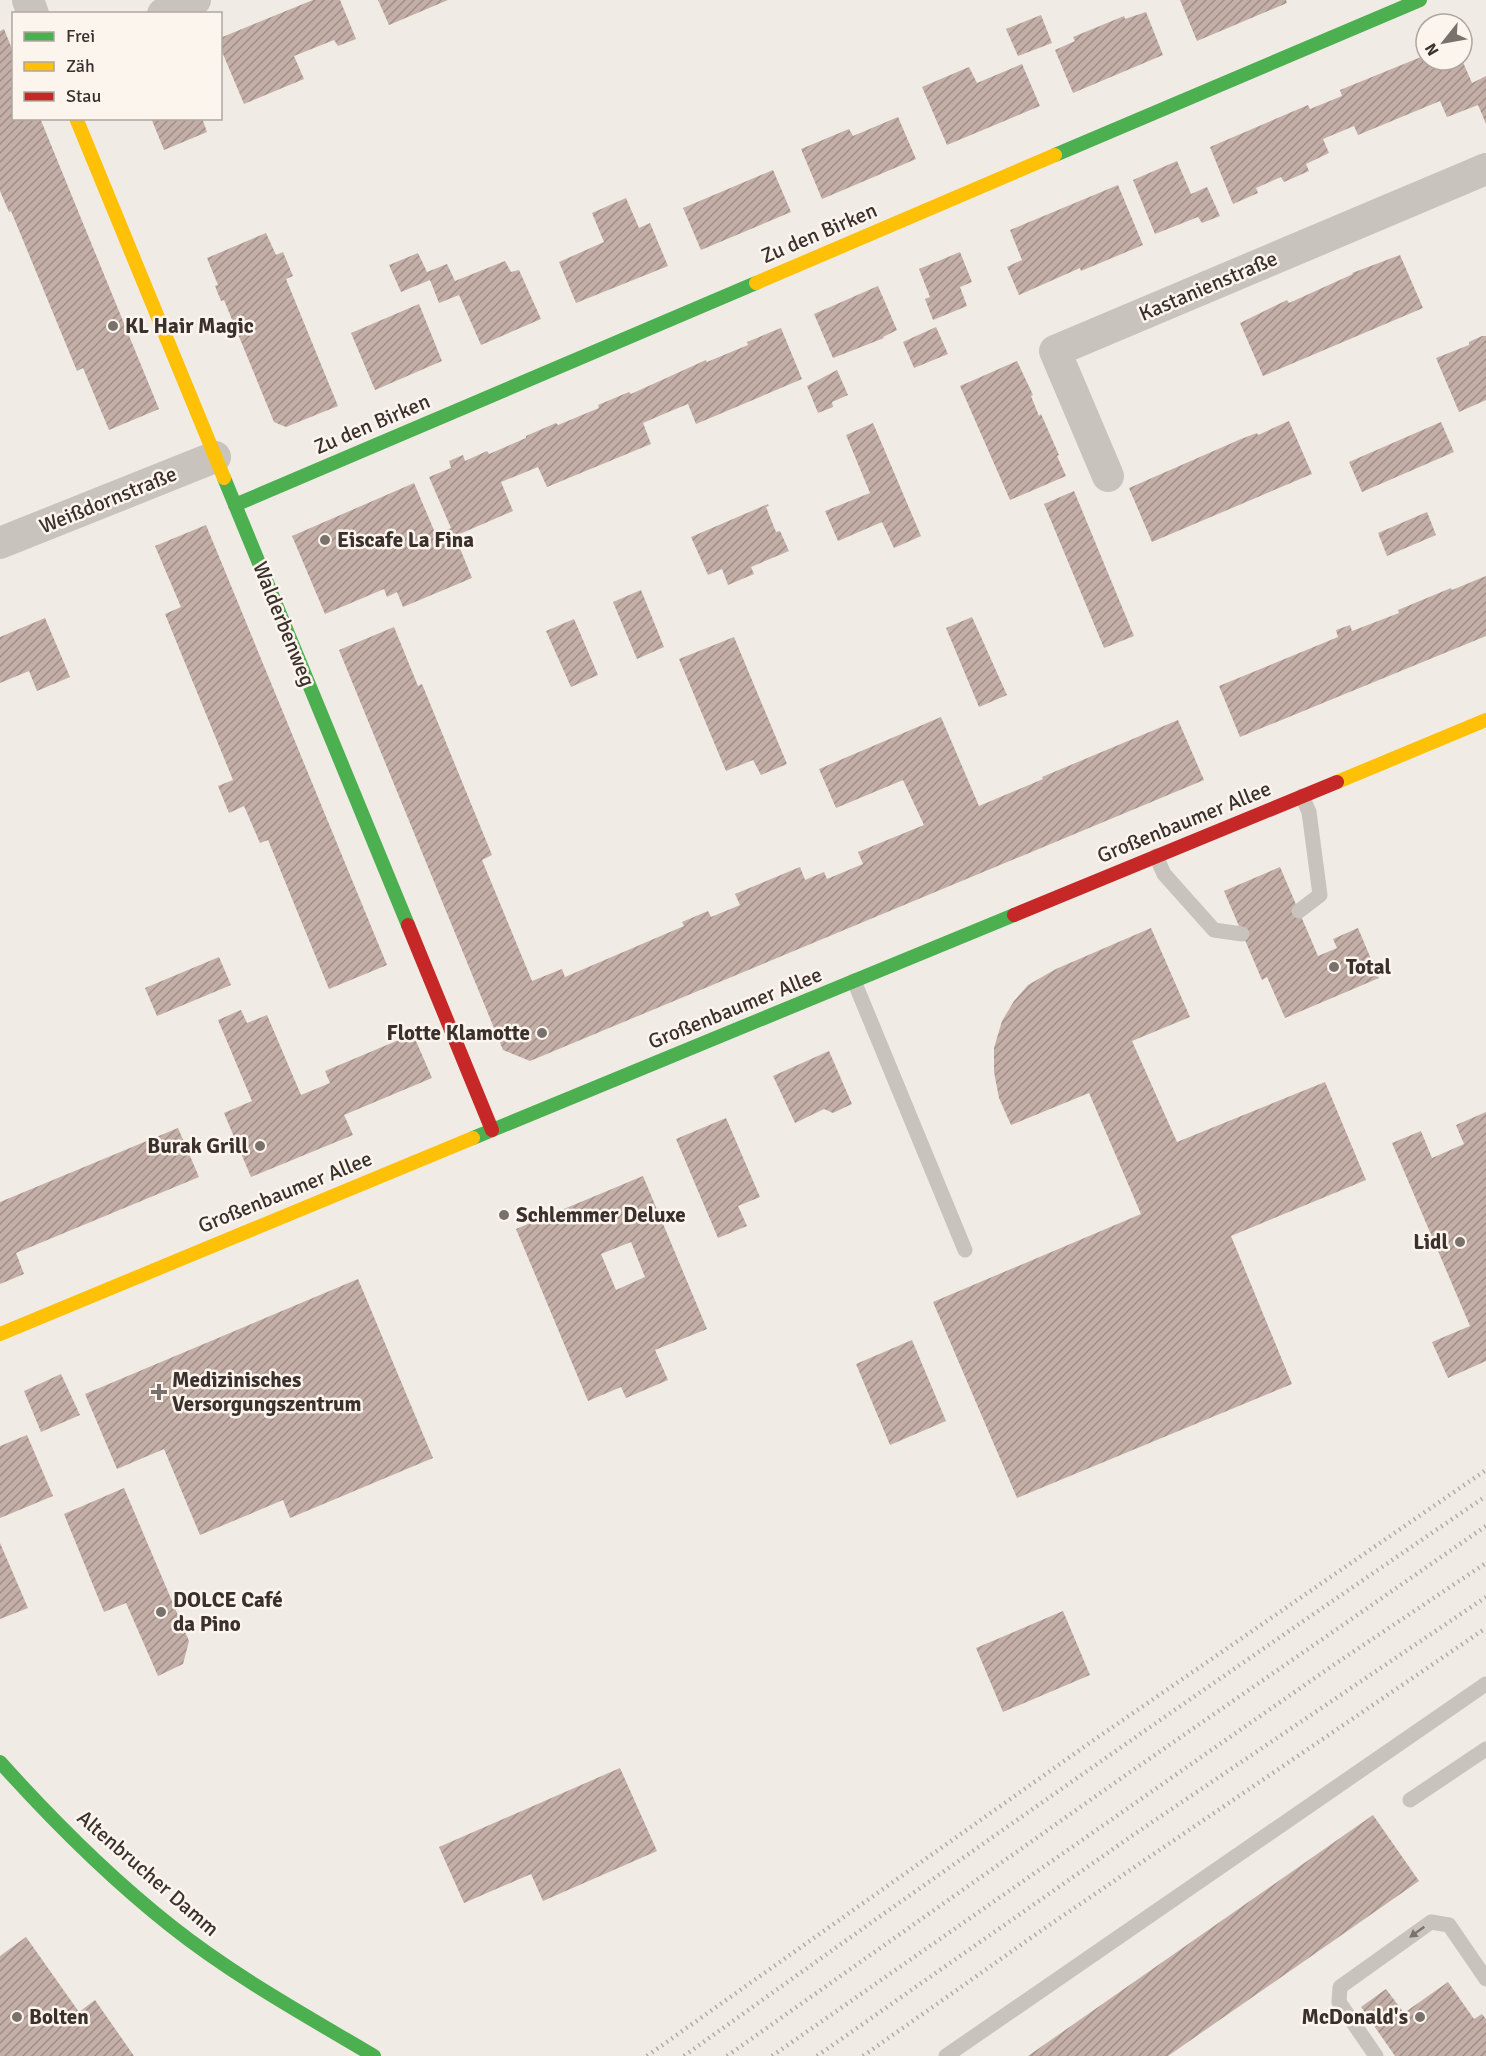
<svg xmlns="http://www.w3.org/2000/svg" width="1486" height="2056" font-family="Signika,sans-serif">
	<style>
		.building { fill: url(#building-hatch); fill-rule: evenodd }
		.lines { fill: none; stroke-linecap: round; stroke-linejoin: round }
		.lane { stroke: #c9c3be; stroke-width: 15 }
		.street { stroke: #c9c3be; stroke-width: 32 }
		.fast { stroke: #4caf50; stroke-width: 14 }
		.slow { stroke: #ffc107; stroke-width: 14 }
		.jam { stroke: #c62828; stroke-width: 14 }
		.rail { stroke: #b1aca8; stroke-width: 4.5; stroke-dasharray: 1.5 4.5; stroke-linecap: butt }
		.oneway { fill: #7b726d }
		.poi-dot { fill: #7a716c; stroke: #fbf5ee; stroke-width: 2 }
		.labels { text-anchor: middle; stroke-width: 5; stroke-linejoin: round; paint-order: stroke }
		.street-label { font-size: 21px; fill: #3b302b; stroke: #fbf5ee }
		.poi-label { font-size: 21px; font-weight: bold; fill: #3b302b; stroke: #fbf5ee; text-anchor: start }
	</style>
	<defs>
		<pattern id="building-hatch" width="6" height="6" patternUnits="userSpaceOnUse" patternTransform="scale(1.5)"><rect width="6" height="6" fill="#c3afa7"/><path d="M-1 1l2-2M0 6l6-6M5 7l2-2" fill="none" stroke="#a08f88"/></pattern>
	</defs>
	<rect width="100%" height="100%" fill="#f0ebe5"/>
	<g class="building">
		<polygon points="313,0 340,0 356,39 338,46 334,40 294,56 304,79 244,104 220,47 220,38"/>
		<polygon points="378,0 448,0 389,25"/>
		<polygon points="1180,0 1286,0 1287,3 1197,41"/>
		<polygon points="1146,12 1163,55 1073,93 1055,50 1075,41 1073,37 1124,16 1125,19"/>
		<polygon points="1041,15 1052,43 1018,56 1006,29"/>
		<polygon points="4,29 14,54 14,118 40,118 159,409 109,430 83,368 77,371 11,211 9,212 0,191 0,31"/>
		<polygon points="1426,55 1426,60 1462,60 1472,83 1486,76 1486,124 1478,105 1447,117 1440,101 1358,135 1354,126 1323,139 1329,153 1306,164 1309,171 1284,182 1281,177 1256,188 1258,193 1233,204 1210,147 1308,105 1310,109 1342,96 1340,90"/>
		<polygon points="1022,64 1040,106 947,145 922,87 969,67 977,83"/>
		<polygon points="898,117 916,159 822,199 801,149 849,129 853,136"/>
		<polygon points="151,118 202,118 207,132 164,150"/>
		<polygon points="1177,161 1191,194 1207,187 1220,216 1202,223 1198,217 1155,234 1133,180"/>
		<polygon points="773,170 791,212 701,250 683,208"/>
		<polygon points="1118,185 1143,245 1081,271 1080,268 1019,295 1007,267 1022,260 1010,230"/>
		<polygon points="626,198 639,228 650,223 668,266 576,303 559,262 604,242 592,213"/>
		<polygon points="266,233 276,255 283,252 293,276 286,279 338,406 286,427 274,422 224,300 221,301 215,286 218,285 207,258"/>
		<polygon points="960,252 972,282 960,287 967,306 933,320 925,299 930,297 919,269"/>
		<polygon points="418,253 427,272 447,264 455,281 505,261 511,272 519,270 541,319 481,345 459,295 439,303 430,280 401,292 389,265"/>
		<polygon points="1400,255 1423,308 1263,376 1240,323 1287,300 1289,303 1353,274 1352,273"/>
		<polygon points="878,286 897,330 883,337 884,338 833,358 814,314"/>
		<polygon points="419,304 442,361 375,390 351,333"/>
		<polygon points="936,327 948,354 914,368 903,342"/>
		<polygon points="781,328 802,379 696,424 688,404 666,413 643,423 651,444 547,487 538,467 501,482 513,511 455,536 472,578 403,607 397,592 387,597 384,589 325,614 292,536 414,483 436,535 451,528 429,477 451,468 449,461 463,455 465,461 487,451 489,454 526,438 526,436 556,423 558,425 599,408 598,405 629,392 631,394 706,360 707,362 748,345 747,342"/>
		<polygon points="1482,336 1486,336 1486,400 1459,412 1436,358 1469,345 1469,342"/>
		<polygon points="1017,361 1033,395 1031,396 1039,416 1041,414 1059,455 1057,456 1066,476 1010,500 960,386"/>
		<polygon points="837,370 848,395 832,402 833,407 818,413 807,386"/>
		<polygon points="1289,421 1312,474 1152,542 1129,488 1241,439 1257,433 1258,435"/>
		<polygon points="1441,422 1454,452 1362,492 1349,462"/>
		<polygon points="873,423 921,536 894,548 882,522 838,541 825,511 870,493 846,435"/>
		<polygon points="1074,491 1134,636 1104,648 1044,504"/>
		<polygon points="768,504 769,506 766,507 776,532 780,531 789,551 751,567 754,574 728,585 722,569 708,575 691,537"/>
		<polygon points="1427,512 1436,535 1387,556 1378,533"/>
		<polygon points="206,525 387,965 329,989 268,840 260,843 244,806 229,813 218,786 233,780 165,614 181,607 155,546"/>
		<polygon points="1486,576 1486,636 1240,737 1219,686 1338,637 1336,630 1350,625 1352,631 1399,613 1398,610 1451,588 1452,590"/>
		<polygon points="641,590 664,647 637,659 613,602"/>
		<polygon points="972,617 1007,695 979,707 946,628"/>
		<polygon points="45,618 70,677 37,691 29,671 0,683 0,637"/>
		<polygon points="574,619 598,675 571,687 546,631"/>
		<polygon points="394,627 418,686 422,684 492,855 482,860 532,981 562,969 565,977 684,926 682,922 708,911 711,917 740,905 735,894 800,867 805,880 824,872 827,879 863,864 858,852 924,825 903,780 836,808 819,769 941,717 979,806 1043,779 1042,777 1178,720 1204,780 530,1061 503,1050 339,650"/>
		<polygon points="734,637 787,764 761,775 753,760 726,771 679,659"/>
		<polygon points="1280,867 1318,956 1337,948 1333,939 1358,928 1379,978 1285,1018 1267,977 1262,980 1224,891"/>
		<polygon points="1151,928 1190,1017 1132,1041 1177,1142 1325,1082 1366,1180 1231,1236 1292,1384 1017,1498 933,1302 1141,1214 1089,1093 1011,1125 999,1098 994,1072 994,1048 1002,1021 1014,1001 1028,985 1056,969"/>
		<polygon points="219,957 231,985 157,1016 145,988"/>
		<polygon points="241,1010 247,1023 267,1015 301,1095 330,1083 325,1071 413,1034 432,1078 344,1115 353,1135 251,1177 224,1113 252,1101 218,1020"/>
		<polygon points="829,1051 852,1104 833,1113 824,1109 795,1123 773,1076"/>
		<polygon points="1486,1112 1486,1361 1448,1378 1432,1342 1470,1326 1392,1143 1421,1131 1432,1158 1464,1144 1456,1125"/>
		<polygon points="726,1118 760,1197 738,1206 747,1226 718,1238 676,1139"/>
		<polygon points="178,1128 199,1177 16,1253 24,1274 0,1284 0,1202"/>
		<path d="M643 1176 707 1329 655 1350 668 1380 626 1398 621 1387 588 1401 516 1229ZM631 1242 645 1277 616 1290 601 1254Z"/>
		<polygon points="358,1279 433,1458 290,1518 283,1500 200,1535 164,1449 117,1469 85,1394"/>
		<polygon points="912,1340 946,1421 890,1445 856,1364"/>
		<polygon points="61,1374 80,1415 41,1432 24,1391"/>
		<polygon points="27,1435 53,1496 0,1518 0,1446"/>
		<polygon points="124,1488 189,1641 183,1664 158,1676 126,1603 104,1612 64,1514"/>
		<polygon points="0,1543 28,1608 0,1619"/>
		<polygon points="1063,1611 1090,1675 1003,1712 976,1648"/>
		<polygon points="620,1768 657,1851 543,1901 531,1874 464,1903 439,1847"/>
		<polygon points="1373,1815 1419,1881 1168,2056 1028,2056"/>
		<polygon points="26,1937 79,2012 95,2000 134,2056 0,2056 0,1956"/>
		<polygon points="1448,1982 1474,2019 1482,2014 1486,2019 1486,2056 1395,2056 1361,2007 1386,1989 1404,2013"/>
	</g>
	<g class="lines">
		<g class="lane">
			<polyline points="1156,856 1164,874 1214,930 1242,934"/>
			<polyline points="1299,911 1320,895 1309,812 1302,796"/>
			<polyline points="854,981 965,1250"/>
			<polyline points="1410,1800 1486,1749"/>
			<polyline points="946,2056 1486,1684"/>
			<polyline points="1376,2056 1339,2002 1340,1987 1431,1922 1449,1925 1486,1979"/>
		</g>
		<g class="street">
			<polyline points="28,0 33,14"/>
			<polyline points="163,14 195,0"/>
			<polyline points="1108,476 1055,351 1486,169"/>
			<polyline points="0,543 215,457"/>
		</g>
		<g class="fast">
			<polyline points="1055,155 1420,0"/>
			<polyline points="224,478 408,925"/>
			<polyline points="235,505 756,283"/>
			<polyline points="473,1138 1014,915"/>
			<path d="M0 1762C53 1821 109 1877 171 1926 234 1976 305 2015 374 2056"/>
		</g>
		<g class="slow">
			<polyline points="76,118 224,478"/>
			<polyline points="756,283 1055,155"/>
			<polyline points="1337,782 1486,720"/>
			<polyline points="0,1334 473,1138"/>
		</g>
		<g class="jam">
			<polyline points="1014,915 1337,782"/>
			<polyline points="408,925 492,1130"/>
		</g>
		<g class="rail">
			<polyline points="647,2056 1091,1742 1486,1470"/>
			<path d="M684 2056C949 1866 1216 1680 1486 1496"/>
			<polyline points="727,2056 1123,1777 1486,1526"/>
			<polyline points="772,2056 1332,1666 1486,1563"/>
			<polyline points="817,2056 1136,1833 1486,1597"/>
			<polyline points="863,2056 1042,1930 1486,1628"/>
		</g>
	</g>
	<defs><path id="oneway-solid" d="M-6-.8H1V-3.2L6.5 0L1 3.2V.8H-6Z" transform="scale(1.5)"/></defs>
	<use class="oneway" href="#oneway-solid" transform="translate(1417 1932) rotate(144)"/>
	<g class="poi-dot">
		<circle cx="113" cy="326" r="6"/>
		<circle cx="325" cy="540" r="6"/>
		<circle cx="1334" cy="967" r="6"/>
		<circle cx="542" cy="1033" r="6"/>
		<circle cx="260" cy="1146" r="6"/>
		<circle cx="504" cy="1215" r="6"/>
		<circle cx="1460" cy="1242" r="6"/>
		<path d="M156 1383h6v6h6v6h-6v6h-6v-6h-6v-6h6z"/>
		<circle cx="161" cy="1612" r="6"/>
		<circle cx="17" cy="2017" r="6"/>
		<circle cx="1420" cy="2017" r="6"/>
	</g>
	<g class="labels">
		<g class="street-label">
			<text transform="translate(819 233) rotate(-23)" y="7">Zu den Birken</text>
			<text transform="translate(1208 286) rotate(-23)" y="7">Kastanienstraße</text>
			<text transform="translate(372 424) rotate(-23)" y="7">Zu den Birken</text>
			<text transform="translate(108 500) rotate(-22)" y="7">Weißdornstraße</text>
			<text transform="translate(284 624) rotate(68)" y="7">Walderbenweg</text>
			<text transform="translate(1184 822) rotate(-22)" y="7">Großenbaumer Allee</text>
			<text transform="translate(735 1008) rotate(-22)" y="7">Großenbaumer Allee</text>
			<text transform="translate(285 1192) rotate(-22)" y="7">Großenbaumer Allee</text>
			<text transform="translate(148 1873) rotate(41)" y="7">Altenbrucher Damm</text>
		</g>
		<g class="poi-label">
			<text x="125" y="333">KL Hair Magic</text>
			<text x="337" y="547">Eiscafe La Fina</text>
			<text x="1346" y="974">Total</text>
			<text x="530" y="1040" text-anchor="end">Flotte Klamotte</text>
			<text x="248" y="1153" text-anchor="end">Burak Grill</text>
			<text x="516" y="1222">Schlemmer Deluxe</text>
			<text x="1448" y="1249" text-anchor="end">Lidl</text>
			<text x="172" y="1387">Medizinisches<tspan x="172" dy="24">Versorgungszentrum</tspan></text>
			<text x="173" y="1607">DOLCE Café<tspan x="173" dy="24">da Pino</tspan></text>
			<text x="29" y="2024">Bolten</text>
			<text x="1408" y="2024" text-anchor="end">McDonald's</text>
		</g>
	</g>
	<rect x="12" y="12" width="210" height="108" fill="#fbf5ee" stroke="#aea6a0" stroke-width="1.5"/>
	<rect x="24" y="32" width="30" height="9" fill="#4caf50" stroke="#aea6a0" stroke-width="1.5"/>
	<text x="66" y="42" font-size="18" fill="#3b302b">Frei</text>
	<rect x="24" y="62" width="30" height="9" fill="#ffc107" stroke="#aea6a0" stroke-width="1.5"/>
	<text x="66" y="72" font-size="18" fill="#3b302b">Zäh</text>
	<rect x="24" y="92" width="30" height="9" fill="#c62828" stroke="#aea6a0" stroke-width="1.5"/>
	<text x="66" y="102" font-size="18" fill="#3b302b">Stau</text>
	<g transform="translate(1444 42) rotate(239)"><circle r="28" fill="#fbf5ee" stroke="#aea6a0" stroke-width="1.5"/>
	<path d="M0-4.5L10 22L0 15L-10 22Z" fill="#7a716c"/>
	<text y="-9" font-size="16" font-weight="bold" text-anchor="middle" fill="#3b302b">N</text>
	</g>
</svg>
